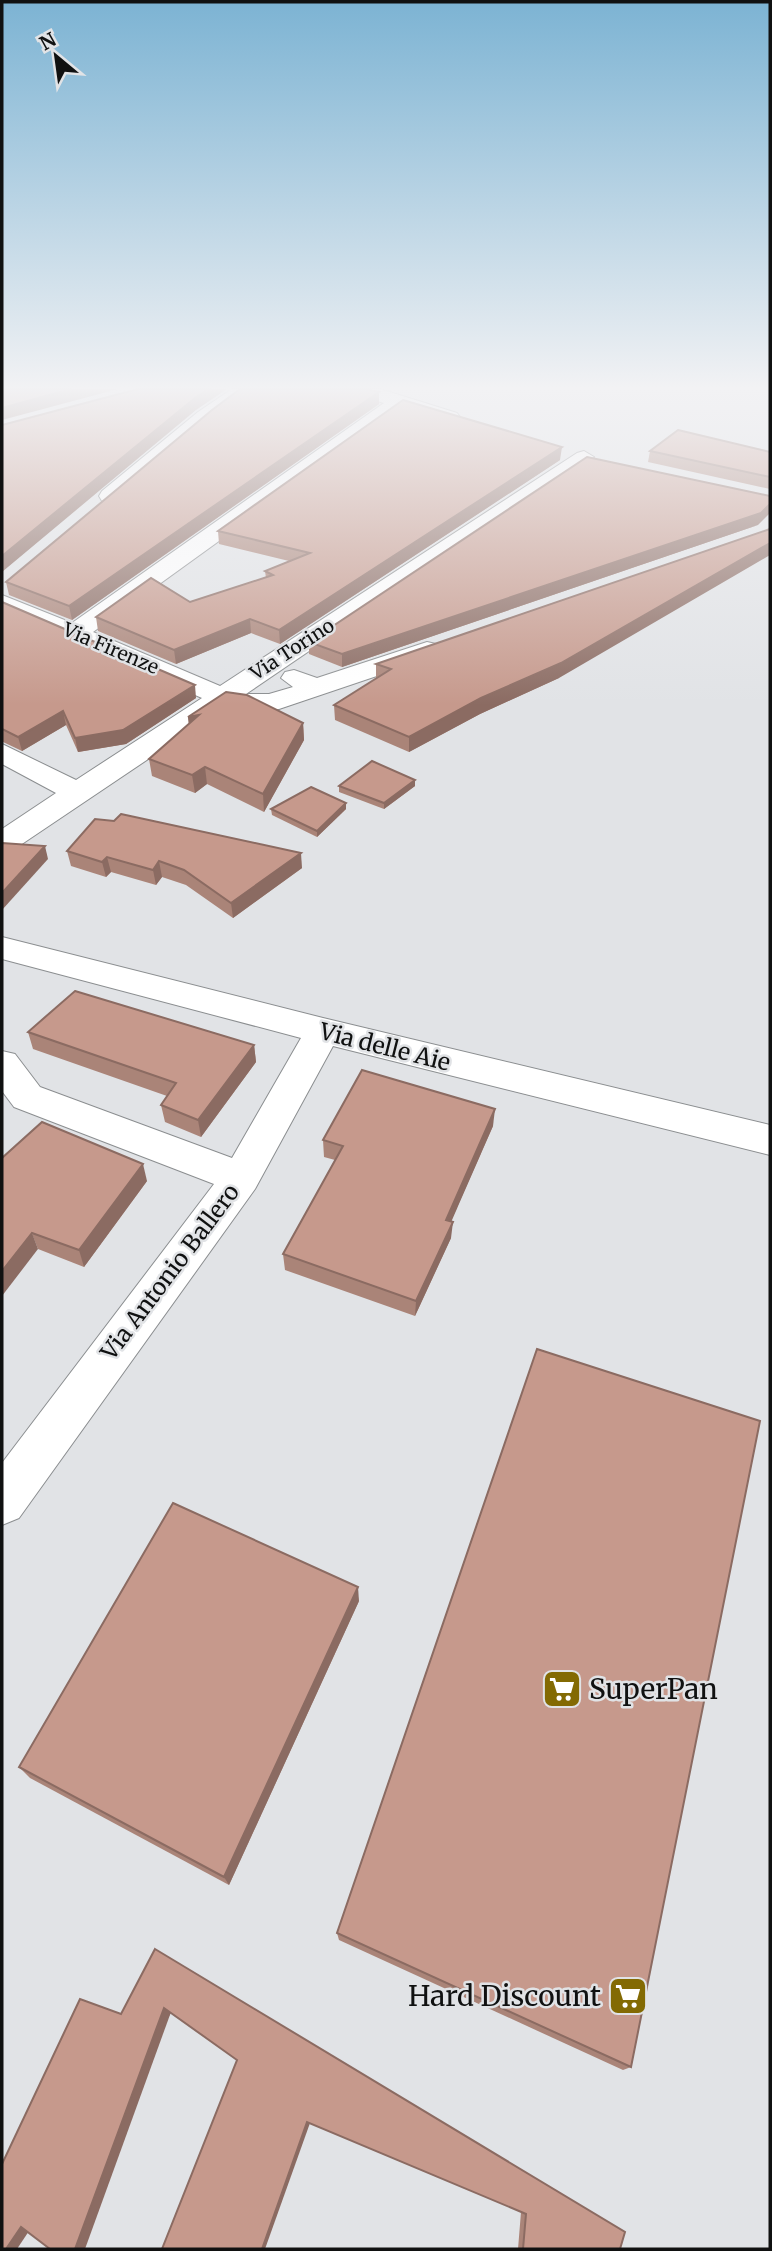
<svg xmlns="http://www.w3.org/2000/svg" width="772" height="2251" font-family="Merriweather,serif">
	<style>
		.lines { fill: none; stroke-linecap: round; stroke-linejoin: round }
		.minor-casing { stroke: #8b8e90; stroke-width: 2 }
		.minor { fill: #fff; fill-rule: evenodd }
		.wall { fill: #aa8478 }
		.shaded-wall { fill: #8b6b62 }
		.building { fill: #c6998c; stroke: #8b6b62; stroke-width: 2 }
		.labels { text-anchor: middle; stroke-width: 5; stroke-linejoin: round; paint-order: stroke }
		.far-street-label { font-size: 19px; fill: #101111; stroke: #e1e3e6 }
		.street-label { font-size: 23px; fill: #101111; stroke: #e1e3e6 }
		.near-poi-label { font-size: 28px; fill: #101111; stroke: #e1e3e6; text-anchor: start }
	</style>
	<rect width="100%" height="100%" fill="#e1e3e6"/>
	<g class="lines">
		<g class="minor-casing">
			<g id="minor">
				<polygon points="232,389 255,389 212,420 118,501 102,501 99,496 102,491 198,412"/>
				<polygon points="349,389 380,389 457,413 460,417 450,423 402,409 93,632 220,686 577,453 584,451 594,457 246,694 269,694 293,687 281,678 285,672 294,670 317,678 427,642 436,644 440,650 436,656 279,709 258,711 227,706 13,850 2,853 2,829 56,793 2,764 2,744 76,780 202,698 2,611 2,595 72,623 384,403 351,393"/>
				<polygon points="2,937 323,1018 770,1125 770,1155 333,1046 255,1189 19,1518 2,1525 2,1463 214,1184 14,1107 2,1091 2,1051 15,1054 40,1087 232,1158 301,1038 2,959"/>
			</g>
		</g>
		<use href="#minor" class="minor"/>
	</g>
	<g class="wall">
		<polygon points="379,392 379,404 72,620 9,595 6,582"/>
		<polygon points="650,451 770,452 770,489 648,462"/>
		<polygon points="560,460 280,644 251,633 176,664 98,631 96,617 190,602 266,578 265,571 289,561 219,544 218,531"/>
		<polygon points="758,525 342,667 309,654 309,642"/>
		<polygon points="2,602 196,698 126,744 78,752 66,725 22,751 3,742 2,742"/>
		<polygon points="376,664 559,678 480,714 409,752 335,720 334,705 376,679"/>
		<polygon points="188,717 303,723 304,740 264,812 207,784 195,793 152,776 149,759 189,724"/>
		<polygon points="339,786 415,786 384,809 339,792"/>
		<polygon points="271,809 346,809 317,837 272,815"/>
		<polygon points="67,851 302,868 233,918 186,885 162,877 156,885 111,872 106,877 71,866"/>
		<polygon points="28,1032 254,1045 256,1062 201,1137 165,1122 161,1105 167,1096 33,1049"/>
		<polygon points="493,1126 451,1221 451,1238 415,1316 285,1270 283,1254 335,1160 324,1157 323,1140"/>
		<polygon points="2,1158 147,1181 84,1267 38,1249"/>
		<polygon points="359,1601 229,1885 30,1778 19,1767"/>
		<polygon points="337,1933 631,2067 623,2070 339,1940"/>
		<polygon points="155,1949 620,2249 518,2249 521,2212 237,2060 171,2013 28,2233 121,2014"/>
	</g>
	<g class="shaded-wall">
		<polygon points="71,389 118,389 2,420 2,408"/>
		<polygon points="208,389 227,389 196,410 2,572 2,556 195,398"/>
		<polygon points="379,392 379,404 72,620 69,606"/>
		<polygon points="562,447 560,460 280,644 279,630"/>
		<polygon points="770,504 770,513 758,525 342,667 342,654"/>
		<polygon points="770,543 770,555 559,678 480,714 409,752 409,737"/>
		<polygon points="250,619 251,633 176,664 174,650"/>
		<polygon points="195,685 196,698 126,744 78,752 75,738"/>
		<polygon points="63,711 66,725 22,751 18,737"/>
		<polygon points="199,715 190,734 188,717"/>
		<polygon points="303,723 304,740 264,812 263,794"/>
		<polygon points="205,767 207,784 195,793 192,775"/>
		<polygon points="415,780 415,786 384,809 384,803"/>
		<polygon points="346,803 346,809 317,837 317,831"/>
		<polygon points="45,846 48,859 2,910 2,893"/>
		<polygon points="301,853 302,868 233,918 231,903"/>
		<polygon points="107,857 111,872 106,877 102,862"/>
		<polygon points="159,861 162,877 156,885 153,870"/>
		<polygon points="254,1045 256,1062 201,1137 198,1120"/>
		<polygon points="495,1109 493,1126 445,1236 446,1220"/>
		<polygon points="143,1164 147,1181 84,1267 79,1250"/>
		<polygon points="453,1222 451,1238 415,1316 416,1301"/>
		<polygon points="32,1233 38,1249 2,1296 2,1271"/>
		<polygon points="358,1587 359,1601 229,1885 224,1877"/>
		<polygon points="164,2008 171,2012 85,2249 75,2249"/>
		<polygon points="307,2122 310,2123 265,2249 262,2249"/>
		<polygon points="33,2225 17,2249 6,2249 21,2227"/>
	</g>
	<g class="building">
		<polygon points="2,389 71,389 2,408"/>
		<polygon points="138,389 208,389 195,398 2,556 2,425"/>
		<polygon points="240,389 366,389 379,392 69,606 6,582 212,410"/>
		<polygon points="403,400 562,447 279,630 250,619 174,650 96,617 151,578 190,602 273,575 265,571 310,553 218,531"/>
		<polygon points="678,430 770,452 770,477 650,451"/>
		<polygon points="587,457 770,496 770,504 761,513 342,654 309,642"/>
		<polygon points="770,529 770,543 561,663 481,698 409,737 334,705 391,669 376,664"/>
		<polygon points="2,602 195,685 123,730 75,738 63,711 18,737 2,729"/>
		<polygon points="226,692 247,695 303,723 263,794 205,767 192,775 149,759 199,715 188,717"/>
		<polygon points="372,761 415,780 384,803 339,786"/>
		<polygon points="311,787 346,803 317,831 271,809"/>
		<polygon points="121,814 301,853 231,903 184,870 159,861 153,870 107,857 102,862 67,851 95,819 114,821"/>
		<polygon points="2,843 45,846 2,893"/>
		<polygon points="75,991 254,1045 198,1120 161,1105 176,1083 28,1032"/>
		<polygon points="362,1070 495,1109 446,1220 453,1222 416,1301 283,1254 343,1146 323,1140"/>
		<polygon points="42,1122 143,1164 79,1250 32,1233 2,1271 2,1158"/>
		<polygon points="537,1349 760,1421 631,2067 337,1933"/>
		<polygon points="173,1503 358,1587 224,1877 19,1767"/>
		<polygon points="155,1949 625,2232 620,2249 523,2249 526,2214 307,2122 262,2249 162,2249 237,2060 164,2008 75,2249 50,2249 21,2227 6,2249 2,2249 2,2164 80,1999 121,2014"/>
	</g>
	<linearGradient id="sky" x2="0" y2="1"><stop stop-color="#7cb3d3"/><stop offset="0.55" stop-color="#f2f2f4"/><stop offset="1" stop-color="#f2f2f4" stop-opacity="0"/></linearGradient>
	<rect width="772" height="705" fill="url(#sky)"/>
	<defs>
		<g id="supermarket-square" transform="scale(2.0125)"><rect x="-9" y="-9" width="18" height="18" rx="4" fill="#836a03" stroke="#e1e3e6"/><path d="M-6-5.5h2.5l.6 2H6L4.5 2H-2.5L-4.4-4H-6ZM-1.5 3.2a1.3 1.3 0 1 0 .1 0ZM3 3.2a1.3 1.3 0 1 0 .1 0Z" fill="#fff"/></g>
	</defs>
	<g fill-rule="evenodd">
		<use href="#supermarket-square" x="562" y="1689"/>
		<use href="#supermarket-square" x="628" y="1996"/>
	</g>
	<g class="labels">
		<g class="far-street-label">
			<text transform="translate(111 648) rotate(23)" y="7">Via Firenze</text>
			<text transform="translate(292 649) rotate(-33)" y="7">Via Torino</text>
		</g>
		<g class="street-label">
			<text transform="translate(385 1047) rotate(14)" y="8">Via delle Aie</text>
			<text transform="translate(170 1272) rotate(-53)" y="8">Via Antonio Ballero</text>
		</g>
		<g class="near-poi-label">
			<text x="589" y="1699">SuperPan</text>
			<text x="601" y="2006" text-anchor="end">Hard Discount</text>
		</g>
	</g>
	<rect width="772" height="2251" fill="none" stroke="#101111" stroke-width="7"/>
	<g transform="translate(56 56) rotate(331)" stroke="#e1e3e6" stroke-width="5" paint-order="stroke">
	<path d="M0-5L12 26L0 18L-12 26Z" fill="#101111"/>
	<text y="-10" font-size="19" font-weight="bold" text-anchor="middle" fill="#101111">N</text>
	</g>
</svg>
